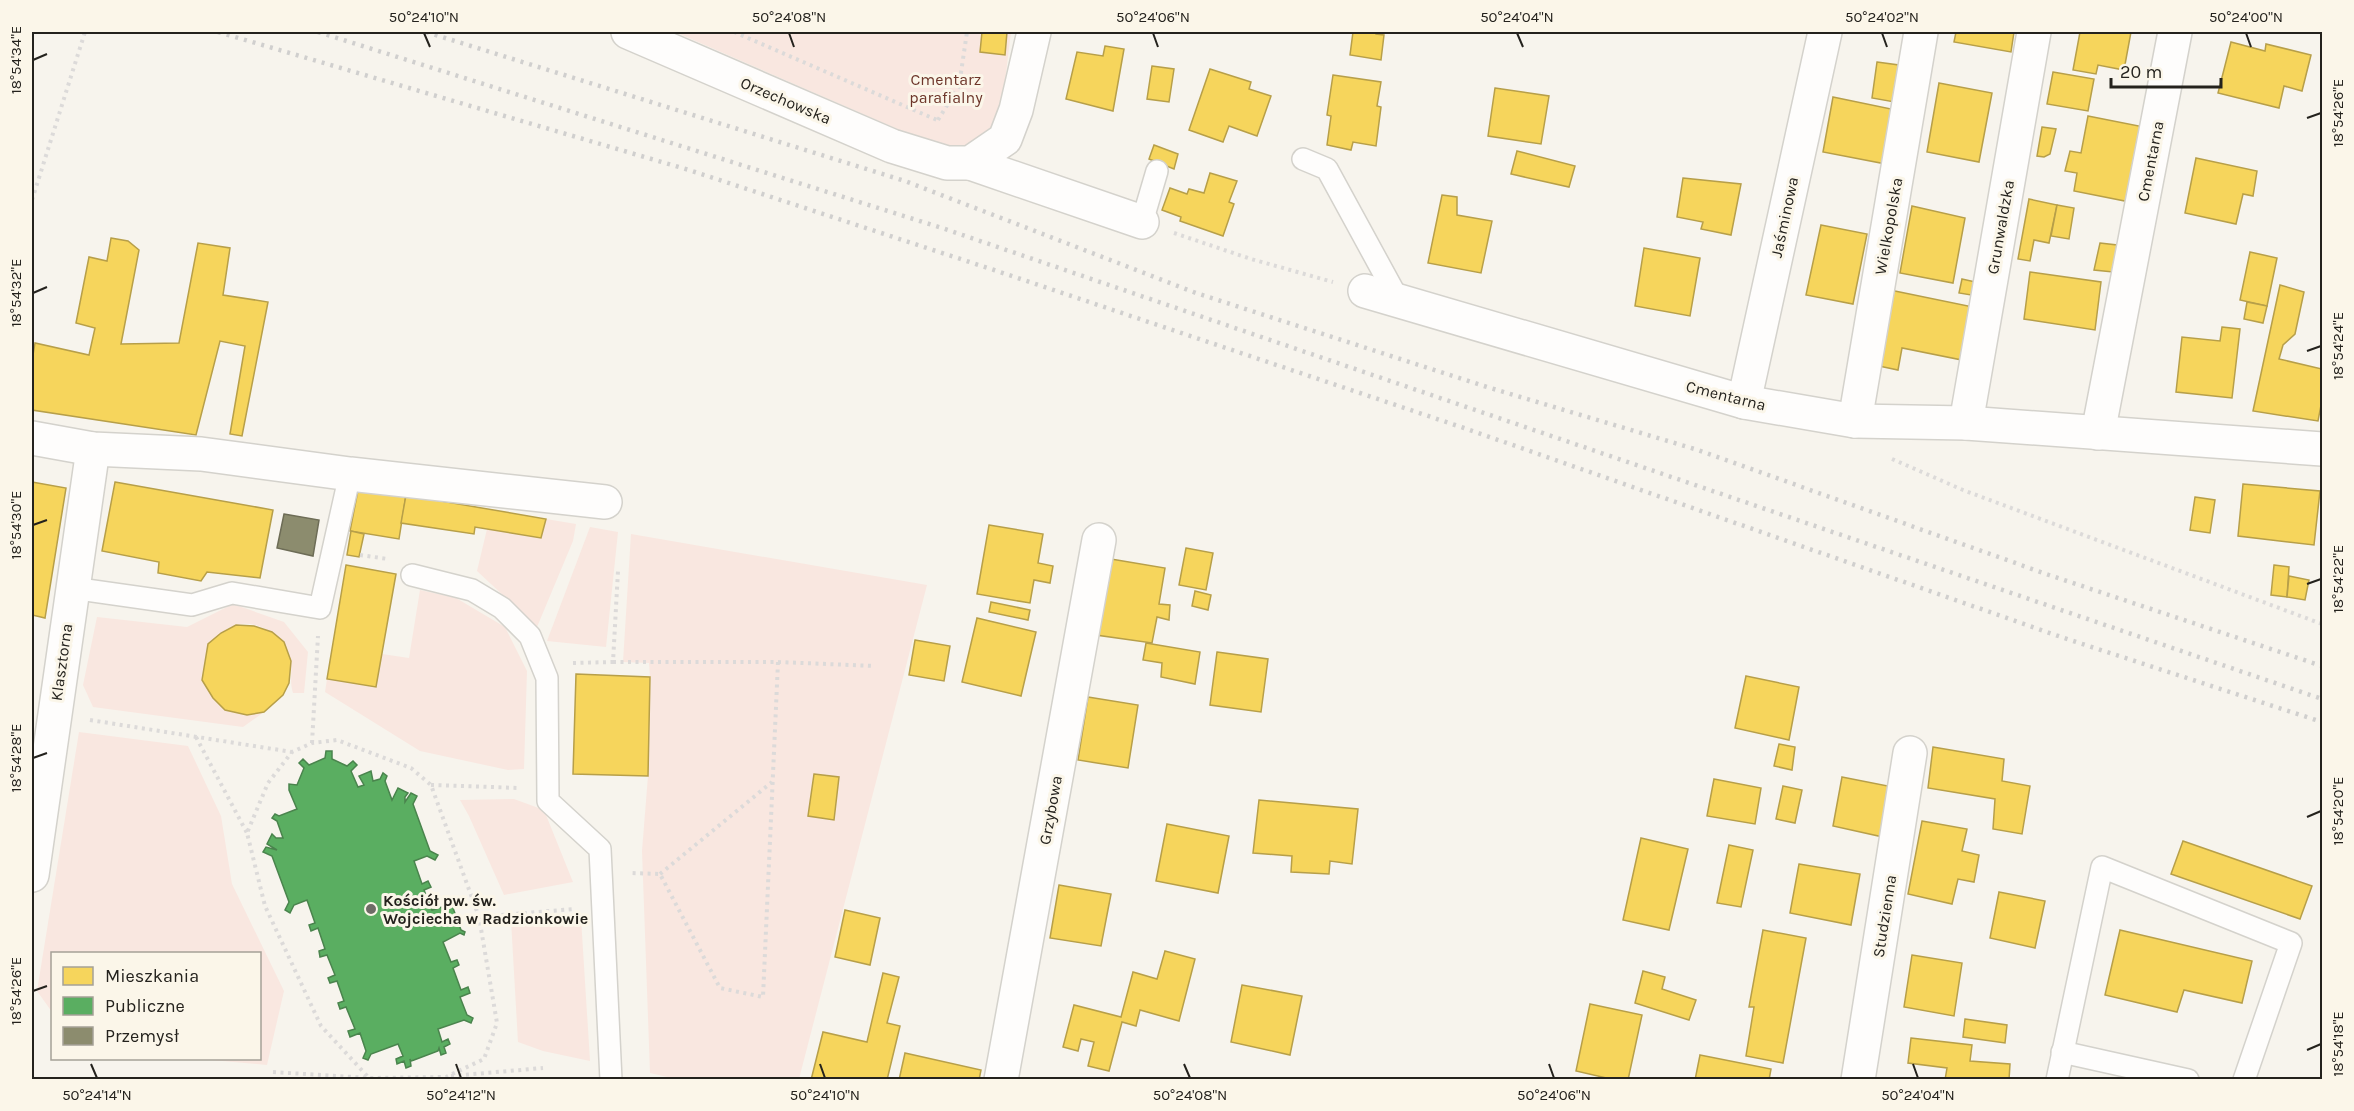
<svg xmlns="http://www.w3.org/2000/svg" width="2354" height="1111" font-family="Karla,sans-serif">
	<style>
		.green { fill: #f9e7e0 }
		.homes { fill: #f6d55c; stroke: #b79f49; stroke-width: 1.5 }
		.public { fill: #5aae61; stroke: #4a844d; stroke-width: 1.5 }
		.industry { fill: #8c8c6e; stroke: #6d6c56; stroke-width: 1.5 }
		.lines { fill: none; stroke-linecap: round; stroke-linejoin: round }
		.service-casing { stroke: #d4d2cc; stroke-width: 24 }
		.minor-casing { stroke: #d4d2cc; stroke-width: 36 }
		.path { stroke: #dcdad9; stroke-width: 4; stroke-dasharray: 3 4.5; stroke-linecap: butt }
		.service { stroke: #fefdfc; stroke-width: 21 }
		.minor { stroke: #fefdfc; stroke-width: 33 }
		.rail { stroke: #d0cfce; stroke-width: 4.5; stroke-dasharray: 3 6; stroke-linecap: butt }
		.ticks { fill: none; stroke: #24221d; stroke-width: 2 }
		.poi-dot { fill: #6e6c66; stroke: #fbf6e9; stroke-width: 2 }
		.labels { text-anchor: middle; stroke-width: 6; stroke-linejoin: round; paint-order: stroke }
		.park-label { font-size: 16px; fill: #6d362a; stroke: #fbf6e9 }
		.street-label { font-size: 16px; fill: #24221d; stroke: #fbf6e9 }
		.poi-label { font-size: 16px; font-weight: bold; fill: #24221d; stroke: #fbf6e9; text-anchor: start }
		.neatline { fill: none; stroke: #24221d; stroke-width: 2 }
		.ticks-label { font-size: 15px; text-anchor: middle; fill: #24221d }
	</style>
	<rect width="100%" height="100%" fill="#f7f4ed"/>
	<g class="green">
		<polygon points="675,32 1011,32 1000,122 957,155"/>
		<polygon points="546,519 576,524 573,541 537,627 477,571 487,529 540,538"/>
		<polygon points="590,527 618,532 606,647 547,641"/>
		<polygon points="631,534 927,585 799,1079 680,1080 650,1073 642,851 648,776 650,677 649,663 623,662"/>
		<polygon points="420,590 456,598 505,627 527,671 524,769 508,770 420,751 325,692 327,679 375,687 382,654 409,658"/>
		<path d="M233 604 284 622 308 652 304 693H293C289 681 293 671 290 660 286 637 259 619 236 625 226 628 216 637 208 644L202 680C219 708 230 719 264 712L243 727 93 707 83 685 97 617 187 627Z"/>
		<polygon points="79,732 188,746 221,816 232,884 284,991 267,1065 200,1059 260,1058 260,954 52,954 52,1012 37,991"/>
		<polygon points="514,799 544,810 573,882 504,895 469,816 460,800"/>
		<polygon points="581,918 590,1061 543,1051 518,1042 511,920"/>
	</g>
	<g class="homes">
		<polygon points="982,32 1007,32 1005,55 980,52"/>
		<polygon points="1353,32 1376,32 1376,34 1384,35 1381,60 1350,55"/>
		<polygon points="1956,32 2014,32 2011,52 1954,42"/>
		<polygon points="2080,32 2131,32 2124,70 2098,65 2096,74 2073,70"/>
		<polygon points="2231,42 2265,51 2266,44 2311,55 2302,91 2284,86 2279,108 2218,93"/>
		<polygon points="1105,46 1124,49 1113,111 1066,99 1077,52 1103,56"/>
		<polygon points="1877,62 1906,66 1900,103 1872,98"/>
		<polygon points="1152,66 1174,69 1169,102 1147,99"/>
		<polygon points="1210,69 1251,82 1249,89 1271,96 1257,136 1229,126 1223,142 1189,130"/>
		<polygon points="2053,72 2094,79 2088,111 2047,104"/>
		<polygon points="1333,75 1381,82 1377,106 1381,107 1376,146 1353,142 1351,150 1327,145 1331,116 1327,115"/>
		<polygon points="1939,83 1992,93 1979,162 1927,152"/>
		<polygon points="1495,88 1549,96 1541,144 1488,136"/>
		<polygon points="1833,97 1896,110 1886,164 1823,152"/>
		<polygon points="2088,116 2144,127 2130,202 2074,191 2077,173 2065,171 2070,151 2081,153"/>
		<polygon points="2042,127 2056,129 2050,154 2044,157 2037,156"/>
		<polygon points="1154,145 1178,154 1174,169 1149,159"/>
		<polygon points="1517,151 1575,166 1569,187 1511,174"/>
		<polygon points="2196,158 2257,171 2253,196 2243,194 2236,224 2185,213"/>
		<polygon points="1210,173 1237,181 1229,202 1234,204 1223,236 1180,221 1181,217 1162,210 1170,188 1187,194 1189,189 1204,193"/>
		<polygon points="1683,178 1741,184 1731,235 1701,229 1703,222 1677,217"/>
		<polygon points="1442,195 1457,197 1457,215 1492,221 1481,273 1428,263"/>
		<polygon points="2029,199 2057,205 2049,243 2034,240 2030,261 2018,259"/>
		<polygon points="2057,205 2074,208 2069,239 2051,236"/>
		<polygon points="1912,206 1965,218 1953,283 1900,273"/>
		<polygon points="1821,225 1867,234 1853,304 1806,295"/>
		<polygon points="111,238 128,241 139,250 121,344 179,343 198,243 230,248 223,295 268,302 242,436 230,434 245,346 220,341 196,435 32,410 32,361 35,343 89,355 95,328 76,323 89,257 107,261"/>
		<polygon points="2100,243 2117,245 2113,272 2094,270"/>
		<polygon points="1644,248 1700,258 1690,316 1635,306"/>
		<polygon points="2250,252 2277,258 2267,306 2240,300"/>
		<polygon points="2030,272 2101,282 2095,330 2024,319"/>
		<polygon points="1962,279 1980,283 1977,296 1959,293"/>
		<polygon points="2280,285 2304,292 2295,334 2283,345 2279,359 2322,369 2322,400 2318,421 2253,411"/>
		<polygon points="1890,290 1973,307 1962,360 1902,348 1898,370 1874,365"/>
		<polygon points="2247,302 2267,306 2263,323 2244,319"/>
		<polygon points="2222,327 2240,329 2232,398 2176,392 2182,337 2220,341"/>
		<polygon points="32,482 66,488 45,618 32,615"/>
		<polygon points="115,482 273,510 260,578 207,572 201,581 158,573 159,562 102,551"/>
		<polygon points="2243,484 2320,491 2314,545 2238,536"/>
		<polygon points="358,490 406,495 399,539 350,531"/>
		<polygon points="406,495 546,519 541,538 475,527 474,534 401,523"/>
		<polygon points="2195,497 2215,500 2210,533 2190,530"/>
		<polygon points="989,525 1043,534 1038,563 1053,566 1050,583 1034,580 1030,603 977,594"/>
		<polygon points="351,531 364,534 359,557 347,555"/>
		<polygon points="1186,548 1213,553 1206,590 1179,585"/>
		<polygon points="1111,559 1165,568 1159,604 1170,605 1169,620 1157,617 1152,643 1096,635"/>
		<polygon points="346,565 396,574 376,687 327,679"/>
		<polygon points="2274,565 2289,567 2287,597 2271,595"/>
		<polygon points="2289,576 2309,580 2305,600 2287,597"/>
		<polygon points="1195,591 1211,595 1208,610 1192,606"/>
		<polygon points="991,602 1030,610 1028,620 989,612"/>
		<polygon points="977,618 1036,632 1021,696 962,682"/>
		<polygon points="236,625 254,626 272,632 284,642 291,661 289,683 283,695 264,712 247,715 225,710 213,698 202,680 208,644 221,633"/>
		<polygon points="915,640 950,646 944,681 909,675"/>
		<polygon points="1146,643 1200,652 1195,684 1161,677 1162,663 1143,660"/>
		<polygon points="1217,652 1268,659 1261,712 1210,705"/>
		<polygon points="576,674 650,677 648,776 573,774"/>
		<polygon points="1746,676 1799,687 1789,740 1735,728"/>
		<polygon points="1088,697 1138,705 1128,768 1078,760"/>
		<polygon points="1779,744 1795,747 1792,770 1774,766"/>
		<polygon points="1933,747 2004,759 2002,781 2030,786 2022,834 1993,829 1995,799 1928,788"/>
		<polygon points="814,774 839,777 834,820 808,816"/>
		<polygon points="1842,777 1893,787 1883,837 1833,826"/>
		<polygon points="1714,779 1761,788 1755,824 1707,816"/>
		<polygon points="1783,786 1802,790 1795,823 1776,819"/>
		<polygon points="1259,800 1358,809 1352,864 1330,861 1329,874 1291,872 1292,856 1253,853"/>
		<polygon points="1922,821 1967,829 1962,851 1979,855 1974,882 1958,879 1952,904 1908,894"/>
		<polygon points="1167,824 1229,836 1218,893 1156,881"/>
		<polygon points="1641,838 1688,849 1669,930 1623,920"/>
		<polygon points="2183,841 2312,886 2300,919 2171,874"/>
		<polygon points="1729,845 1753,850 1741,907 1717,903"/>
		<polygon points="1799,864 1860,874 1851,925 1790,913"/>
		<polygon points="1059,885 1111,894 1101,946 1050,938"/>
		<polygon points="1999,892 2045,901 2035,948 1990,938"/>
		<polygon points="845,910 880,918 870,965 835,957"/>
		<polygon points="1763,930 1806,938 1783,1063 1746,1056 1754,1007 1749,1007"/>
		<polygon points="2120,930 2252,961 2242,1003 2184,990 2177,1012 2105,995"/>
		<polygon points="1165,951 1195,959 1179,1021 1140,1010 1136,1026 1122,1022 1109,1071 1088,1066 1094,1042 1081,1039 1078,1051 1063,1047 1074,1005 1121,1017 1133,972 1157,979"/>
		<polygon points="1912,955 1962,963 1954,1016 1904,1007"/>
		<polygon points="1643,971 1665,977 1662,989 1696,1000 1689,1020 1635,1003"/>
		<polygon points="883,973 899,977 887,1023 900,1026 887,1080 811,1080 823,1032 867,1042"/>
		<polygon points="1242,985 1302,996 1290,1055 1231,1042"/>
		<polygon points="1590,1004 1642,1015 1628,1080 1615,1080 1576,1071"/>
		<polygon points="1965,1019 2007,1025 2005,1043 1963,1037"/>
		<polygon points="1911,1038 1972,1045 1970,1061 2010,1064 2009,1080 1945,1080 1947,1068 1908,1063"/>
		<polygon points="905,1053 981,1070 979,1080 899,1080"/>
		<polygon points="1700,1055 1771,1069 1769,1080 1695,1080"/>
	</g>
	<polygon class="public" points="326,751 332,751 332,759 347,766 353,761 357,765 351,771 358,787 364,785 359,776 371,771 373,781 380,779 383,773 387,776 385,781 392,800 398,788 408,793 405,797 405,802 411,793 417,796 413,804 430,851 438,855 435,860 427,856 414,861 422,884 428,881 431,887 424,890 432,910 449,905 452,902 455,903 453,908 461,930 465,932 464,935 460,933 443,942 451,962 457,960 459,965 453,968 461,990 468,987 470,993 460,997 467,1015 473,1018 471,1023 464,1020 438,1029 442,1042 448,1039 450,1044 444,1047 446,1053 441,1055 439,1048 438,1051 414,1060 411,1061 410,1059 411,1066 406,1068 404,1061 397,1064 396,1059 403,1056 398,1044 371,1054 368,1060 363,1058 366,1051 360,1033 350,1037 348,1031 355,1029 346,1007 340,1009 338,1003 344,1001 337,981 330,983 328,978 335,975 327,955 320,957 319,951 325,949 318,928 311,931 309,925 315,923 307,900 294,905 290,913 285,910 289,902 272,856 263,852 266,847 277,850 267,844 272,834 276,838 283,838 277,821 272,818 275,814 279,816 297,809 289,790 289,784 297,785 304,768 299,763 303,759 309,765 325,758"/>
	<polygon class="industry" points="284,514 319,520 313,556 277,548"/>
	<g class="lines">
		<g class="service-casing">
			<g id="service">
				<polyline points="1303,159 1327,169 1399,301"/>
				<polyline points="1142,222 1157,171"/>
				<polyline points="412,575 472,590 502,608 530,636 547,678 548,801 600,849 611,1080"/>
				<polyline points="72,588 192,605 232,593 320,608 350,474"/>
				<polyline points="2062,1052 2188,1080"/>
				<polyline points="2057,1080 2102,867 2291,943 2244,1080"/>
			</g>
		</g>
		<g class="minor-casing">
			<g id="minor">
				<polyline points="628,32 892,146 947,163 970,163 1005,139 1016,110 1034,32"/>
				<polyline points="970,163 1142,222"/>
				<polyline points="1365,291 1744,402 1855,421 1966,423 2322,449"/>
				<polyline points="1744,402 1825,32"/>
				<polyline points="1855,421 1921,32"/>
				<polyline points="1966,423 2034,32"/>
				<polyline points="2098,433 2175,32"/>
				<polyline points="32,438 93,449 201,454 350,474 605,502"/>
				<polyline points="32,875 93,449"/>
				<polyline points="1001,1080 1099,540"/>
				<polyline points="1858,1080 1910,753"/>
			</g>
		</g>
		<g class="path">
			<polyline points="734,32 937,120"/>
			<polyline points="938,120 959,86 967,32"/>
			<polyline points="32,200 85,32"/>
			<polyline points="1174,233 1251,259 1333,282"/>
			<polyline points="1892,459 1963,490 2322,624"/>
			<polyline points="360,555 388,559"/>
			<polyline points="613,662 778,662 763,997 720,988 660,874 631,873"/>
			<polyline points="778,662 875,666"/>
			<polyline points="573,663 613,662 618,571"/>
			<polyline points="90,720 292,752"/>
			<polyline points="196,737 247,833"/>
			<polyline points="312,743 318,636"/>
			<polyline points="431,785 520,788"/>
			<polyline points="660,874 772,782"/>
			<polyline points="479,917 574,909"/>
			<polyline points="273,1072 369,1078 446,1077 484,1059 497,1023 479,917 431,785 411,768 337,740 312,743 292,752 268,783 247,833 265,906 321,1026 369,1078"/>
			<polyline points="451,1076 543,1068"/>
		</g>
		<use href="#service" class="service"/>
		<use href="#minor" class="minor"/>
		<g class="rail">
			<polyline points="218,32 689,170 994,270 1464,428 2064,638 2322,722"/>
			<polyline points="318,32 942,228 2322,699"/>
			<polyline points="426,32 905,181 1196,293 1487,387 1698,450 2049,575 2322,666"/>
		</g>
	</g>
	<path class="ticks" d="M424 33 430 47M789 33 794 47M1153 33 1158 47M1517 33 1523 47M1882 33 1887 47M2246 33 2251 47M33 60 47 54M2307 118 2321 113M33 293 47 287M2307 351 2321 346M33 525 47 520M2307 584 2321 579M33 758 47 753M2307 817 2321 811M33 991 47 986M2307 1050 2321 1044M91 1064 97 1078M456 1064 461 1078M820 1064 825 1078M1184 1064 1190 1078M1549 1064 1554 1078M1913 1064 1918 1078"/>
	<circle class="poi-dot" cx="371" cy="909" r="6"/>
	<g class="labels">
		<g class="park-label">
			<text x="946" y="85">Cmentarz<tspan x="946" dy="18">parafialny</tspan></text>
		</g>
		<g class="street-label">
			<text transform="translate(786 100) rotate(23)" y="6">Orzechowska</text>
			<text transform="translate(2150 161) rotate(-79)" y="6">Cmentarna</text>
			<text transform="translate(1784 217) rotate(-78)" y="6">Jaśminowa</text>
			<text transform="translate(1888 226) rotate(-80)" y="6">Wielkopolska</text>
			<text transform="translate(2000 227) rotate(-80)" y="6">Grunwaldzka</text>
			<text transform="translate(1726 395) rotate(14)" y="6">Cmentarna</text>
			<text transform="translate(61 662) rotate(-82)" y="6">Klasztorna</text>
			<text transform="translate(1050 810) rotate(-80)" y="6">Grzybowa</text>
			<text transform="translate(1884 916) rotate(-81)" y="6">Studzienna</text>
		</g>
		<g class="poi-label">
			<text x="383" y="906">Kościół pw. św.<tspan x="383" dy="18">Wojciecha w Radzionkowie</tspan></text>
		</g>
	</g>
	<rect width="2354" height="1111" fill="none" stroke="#fbf6e9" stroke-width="66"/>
	<rect x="51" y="952" width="210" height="108" fill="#fbf6e9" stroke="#a5a197" stroke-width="1.5"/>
	<rect x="63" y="967" width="30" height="18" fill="#f6d55c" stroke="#a5a197" stroke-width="1.5"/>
	<text x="105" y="982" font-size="18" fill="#24221d">Mieszkania</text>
	<rect x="63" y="997" width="30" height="18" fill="#5aae61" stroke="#a5a197" stroke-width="1.5"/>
	<text x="105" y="1012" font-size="18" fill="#24221d">Publiczne</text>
	<rect x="63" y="1027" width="30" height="18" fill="#8c8c6e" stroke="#a5a197" stroke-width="1.5"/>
	<text x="105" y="1042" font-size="18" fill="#24221d">Przemysł</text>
	<path d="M2111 78v9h110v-9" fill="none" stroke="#24221d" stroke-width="3"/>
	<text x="2120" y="78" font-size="18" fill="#24221d" stroke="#fbf6e9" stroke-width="4.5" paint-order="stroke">20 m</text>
	<rect x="33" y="33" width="2288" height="1045" class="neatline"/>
	<g class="ticks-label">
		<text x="424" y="22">50°24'10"N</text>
		<text x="789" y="22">50°24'08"N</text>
		<text x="1153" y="22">50°24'06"N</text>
		<text x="1517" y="22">50°24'04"N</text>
		<text x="1882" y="22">50°24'02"N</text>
		<text x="2246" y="22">50°24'00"N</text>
		<text transform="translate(16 60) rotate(-90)" y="5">18°54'34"E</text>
		<text transform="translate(2338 113) rotate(-90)" y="5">18°54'26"E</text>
		<text transform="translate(16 293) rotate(-90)" y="5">18°54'32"E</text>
		<text transform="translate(2338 346) rotate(-90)" y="5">18°54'24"E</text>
		<text transform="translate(16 525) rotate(-90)" y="5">18°54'30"E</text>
		<text transform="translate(2338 579) rotate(-90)" y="5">18°54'22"E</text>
		<text transform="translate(16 758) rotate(-90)" y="5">18°54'28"E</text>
		<text transform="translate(2338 811) rotate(-90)" y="5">18°54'20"E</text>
		<text transform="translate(16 991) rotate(-90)" y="5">18°54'26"E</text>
		<text transform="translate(2338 1044) rotate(-90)" y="5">18°54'18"E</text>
		<text x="97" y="1100">50°24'14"N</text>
		<text x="461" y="1100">50°24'12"N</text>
		<text x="825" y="1100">50°24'10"N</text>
		<text x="1190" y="1100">50°24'08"N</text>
		<text x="1554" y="1100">50°24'06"N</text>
		<text x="1918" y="1100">50°24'04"N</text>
	</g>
</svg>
